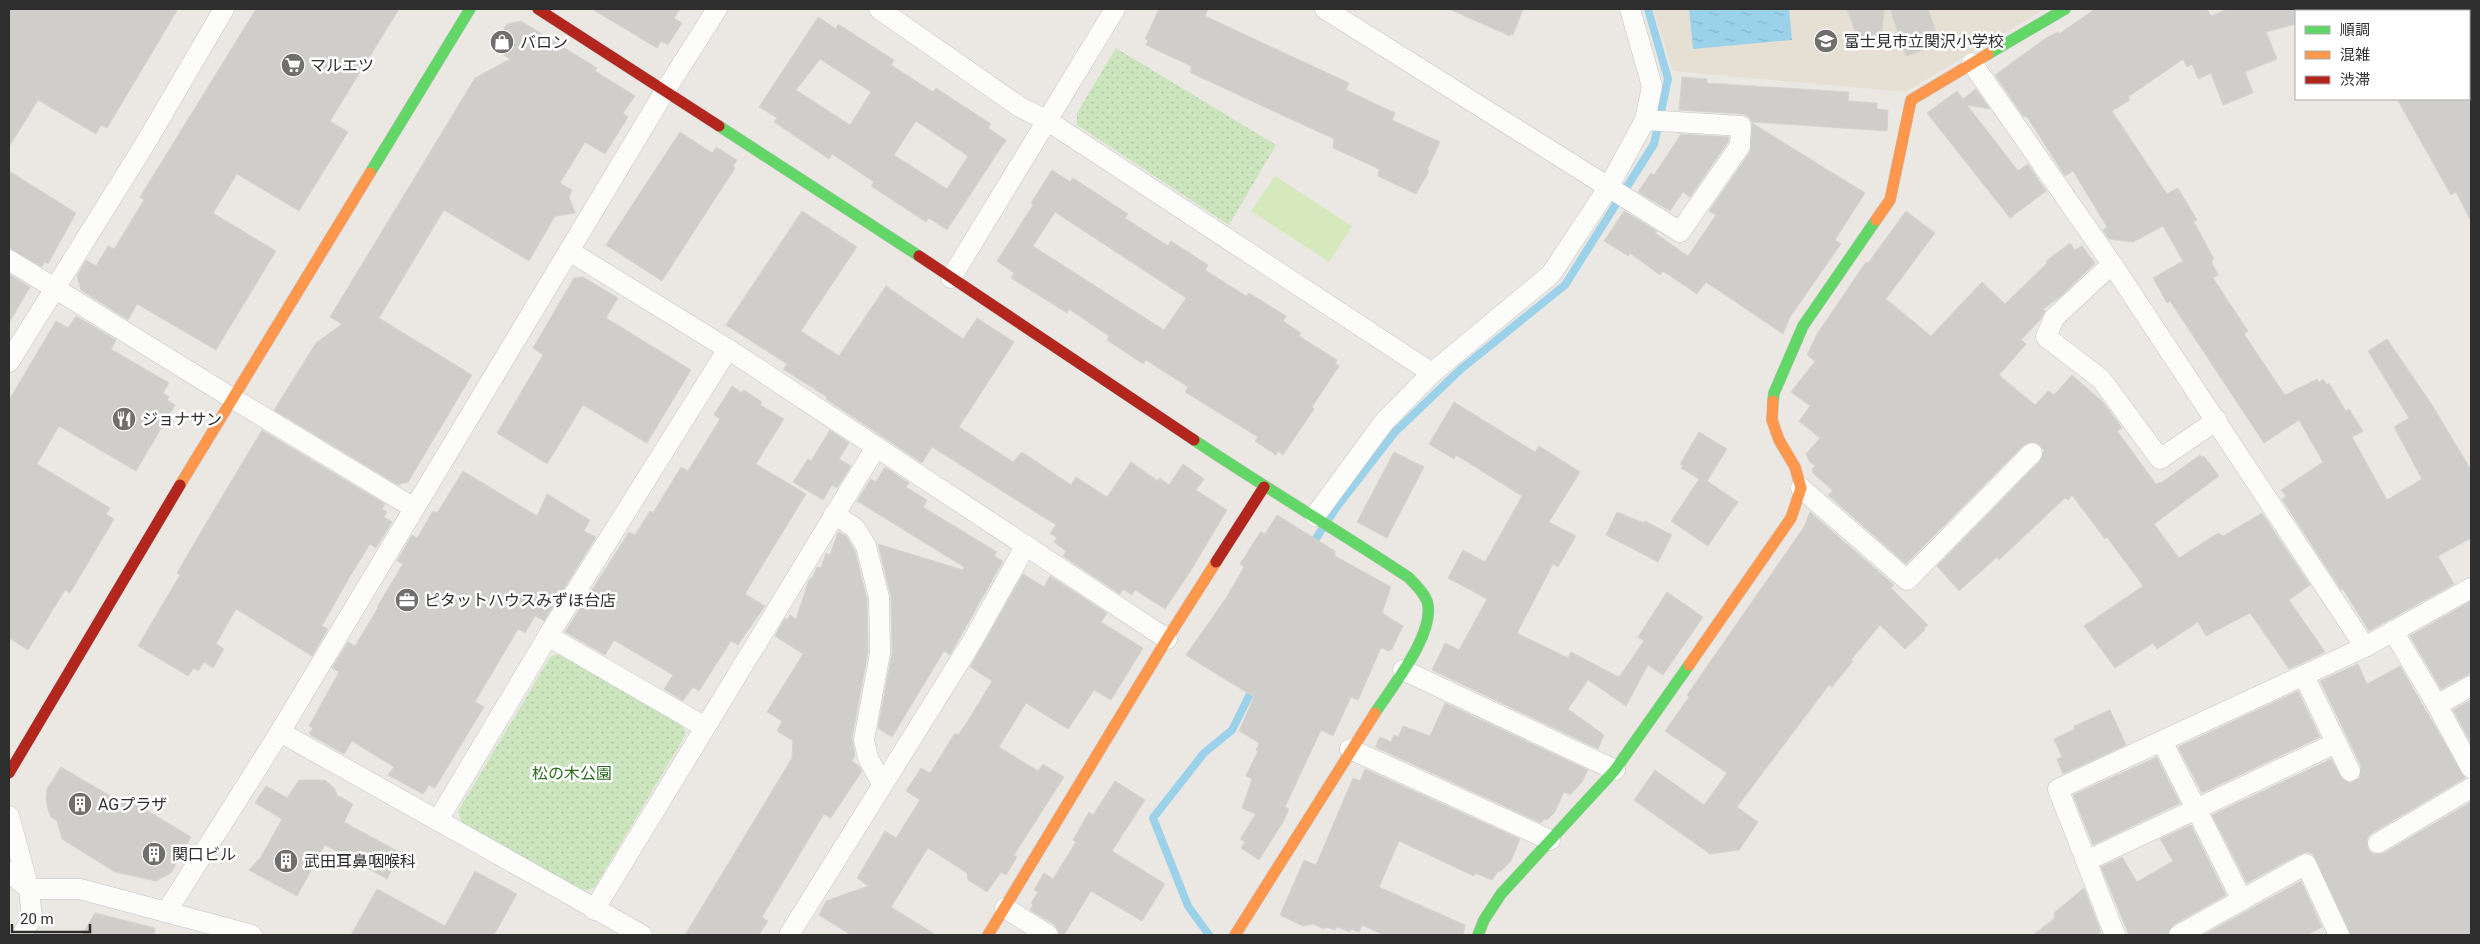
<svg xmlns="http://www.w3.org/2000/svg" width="2480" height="944" font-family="Roboto,'Noto Sans JP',sans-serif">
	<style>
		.education { fill: #e5e0d3 }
		.grass { fill: url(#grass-dots) }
		.pitch { fill: #d6e9bc }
		.water { fill: url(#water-ripples) }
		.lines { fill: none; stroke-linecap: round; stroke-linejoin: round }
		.stream { stroke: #9bd2ea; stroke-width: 8 }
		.building { fill: #d0cecb; stroke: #d6d4d0; fill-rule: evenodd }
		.street-casing { stroke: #c5c4c4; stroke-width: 21 }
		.fast-casing { stroke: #c5c4c4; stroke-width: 12 }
		.slow-casing { stroke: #c5c4c4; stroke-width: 12 }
		.jam-casing { stroke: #c5c4c4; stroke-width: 12 }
		.street { stroke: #fcfcfb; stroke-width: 20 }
		.fast { stroke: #63d668; stroke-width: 11 }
		.slow { stroke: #ff974d; stroke-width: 11 }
		.jam { stroke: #b3261e; stroke-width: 11 }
		.labels { text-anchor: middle; stroke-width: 5; stroke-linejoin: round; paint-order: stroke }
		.poi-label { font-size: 16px; fill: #2e2e2e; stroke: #fff; text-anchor: start }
		.park-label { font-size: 16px; fill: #2a6b1e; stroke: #fff }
	</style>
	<defs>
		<pattern id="grass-dots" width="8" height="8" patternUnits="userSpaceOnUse" patternTransform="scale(1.25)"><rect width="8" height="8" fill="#cde5bf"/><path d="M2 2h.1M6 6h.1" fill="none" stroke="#b0c5a4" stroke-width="1.8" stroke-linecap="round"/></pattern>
		<pattern id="water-ripples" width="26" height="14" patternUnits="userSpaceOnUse" patternTransform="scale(1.25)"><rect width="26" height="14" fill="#9bd2ea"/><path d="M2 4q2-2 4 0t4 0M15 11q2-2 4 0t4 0" fill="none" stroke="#86b5c9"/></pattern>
	</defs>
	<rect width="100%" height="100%" fill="#ebe8e4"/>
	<polygon class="education" points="1653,9 2045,9 1905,92 1673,71"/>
	<g class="grass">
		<polygon points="1116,48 1276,145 1229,225 1077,125 1077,113"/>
		<polygon points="560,654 683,726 686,734 595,887 585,891 462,823 458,811 551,656"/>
	</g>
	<polygon class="pitch" points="1275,176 1352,226 1329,262 1251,211"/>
	<polygon class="water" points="1689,9 1789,9 1792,40 1693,49"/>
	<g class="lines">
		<g class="stream">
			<polyline points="1311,546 1336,508 1395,432 1461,369 1565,285 1654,144 1668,79 1648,9"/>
			<polyline points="1209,935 1188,906 1153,818 1204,753 1232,730 1254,686"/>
		</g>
	</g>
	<g class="building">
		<polygon points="9,9 178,9 107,128 101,125 96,134 38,100 9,147"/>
		<polygon points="256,9 399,9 330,121 348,132 299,211 237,174 213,213 276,251 216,350 137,304 128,320 81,290 77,276 86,260 96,266 108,246 114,249 144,200 140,197"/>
		<polygon points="592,9 680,9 674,18 682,23 668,45 661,41 657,48"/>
		<polygon points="1159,9 1208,9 1205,16 1349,83 1346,90 1395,113 1392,120 1440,142 1427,170 1429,171 1416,194 1378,176 1379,169 1333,148 1334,139 1191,73 1191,66 1146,45 1148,40 1145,39 1146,37"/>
		<polygon points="1449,9 1523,9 1513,35 1511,34 1510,36"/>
		<polygon points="1847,9 1884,9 1882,32 1858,40"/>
		<polygon points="1890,9 1928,9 1940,44 1906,56"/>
		<polygon points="2095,9 2207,9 2211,16 2228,9 2327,9 2328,11 2296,11 2296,24 2266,32 2277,59 2245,72 2253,93 2223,105 2211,73 2198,79 2192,64 2187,67 2183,59 2128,97 2130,100 2112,111 2167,194 2178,188 2197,220 2194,222 2214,259 2211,261 2218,275 2213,278 2248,331 2244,334 2285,395 2317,379 2319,382 2323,379 2327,385 2329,383 2346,411 2349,409 2363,431 2352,437 2387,500 2422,479 2394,427 2409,418 2368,351 2387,339 2432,405 2471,470 2471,538 2438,556 2454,584 2369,631 2343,589 2341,590 2282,499 2286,496 2281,490 2323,462 2299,420 2264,443 2170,301 2167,303 2153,278 2183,261 2163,226 2133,242 2109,239 2103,230 2107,227 2073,171 2065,176 2027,117 2023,116 1995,75 2046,38 2058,32 2059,34"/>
		<path d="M818 17 836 29 838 24 894 60 891 65 933 92 936 88 991 124 988 128 1006 140 947 230 929 218 926 222 871 186 874 182 832 154 829 159 774 122 777 118 759 107ZM820 59 871 92 850 125 796 90ZM916 121 968 156 947 189 894 155Z"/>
		<polygon points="521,21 597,68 595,71 635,96 623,113 628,117 605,154 585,142 560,183 572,190 569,197 575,213 555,216 529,261 444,210 379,318 472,375 408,482 398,485 274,410 316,343 342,324 330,317 475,78 510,59 492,47 507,24"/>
		<polygon points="1682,77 1707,79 1707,83 1849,92 1848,101 1877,103 1877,109 1888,110 1887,131 1752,122 1748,116 1742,114 1679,110"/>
		<polygon points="1976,89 1990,109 1967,105 2018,171 2028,164 2046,191 2010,218 1927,113 1957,91 1963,99"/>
		<polygon points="2397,99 2471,99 2471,221 2456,192 2451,195"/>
		<polygon points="1752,123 1865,193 1835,240 1841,244 1790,317 1783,334 1706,282 1697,294 1663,271 1660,275 1630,253 1628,256 1604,241 1624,211 1657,231 1655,233 1688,256 1716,215 1709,211 1750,152"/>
		<polygon points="680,132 712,153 716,147 737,160 733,166 735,168 662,281 606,245"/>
		<polygon points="1681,134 1729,137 1728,142 1690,197 1683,192 1670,211 1638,192 1651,173 1654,175"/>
		<path d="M1052 170 1070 182 1073 178 1128 214 1125 218 1168 246 1171 241 1208 265 1205 270 1246 296 1249 293 1286 316 1283 321 1301 333 1299 336 1337 360 1335 363 1339 366 1312 407 1314 409 1283 455 1278 451 1276 455 1255 441 1258 437 1185 392 1188 387 1146 360 1143 364 1107 340 1109 336 1069 309 1067 313 1011 278 1014 273 997 261 1033 205 1031 203ZM1055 212 1186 298 1164 330 1033 246Z"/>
		<polygon points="9,171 76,213 48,264 45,262 42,267 9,248"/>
		<polygon points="802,211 857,247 801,331 839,356 886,286 963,339 977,318 1014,342 959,427 1013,462 1022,452 1071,485 1076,477 1107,497 1131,462 1158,481 1160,478 1169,485 1183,464 1204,479 1196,490 1227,510 1190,572 1165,609 1135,590 1132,595 1123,589 1120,594 1063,556 1066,551 1054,542 1057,538 1050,533 1056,525 932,447 922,463 826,399 827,397 783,369 787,364 726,325"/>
		<polygon points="1906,211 1935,233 1886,299 1931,336 1982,282 2005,304 2047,263 2046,261 2070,243 2075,250 2082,246 2095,263 2061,296 2043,309 2045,311 2040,320 2021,340 2026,344 1999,375 2035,405 2048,391 2054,395 2072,375 2103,402 2122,428 2117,431 2156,484 2160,482 2161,483 2200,455 2202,457 2204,456 2219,476 2154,524 2179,558 2218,533 2223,536 2262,513 2310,585 2289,600 2325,652 2289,669 2250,613 2206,636 2198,622 2157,649 2153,643 2115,668 2084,626 2143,586 2107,537 2105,539 2072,495 2068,500 2065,498 1999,560 1997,557 1959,591 1937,566 2040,461 2044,450 2035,442 2024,445 1906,564 1828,495 1833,491 1813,473 1812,469 1815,466 1809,461 1806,454 1820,438 1799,421 1810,406 1791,392 1815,361 1807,355 1817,334 1866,262 1868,263"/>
		<polygon points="9,274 30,287 9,323"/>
		<polygon points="583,277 618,298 606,318 691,370 647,443 583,405 547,464 497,433 543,355 533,348 574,278"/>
		<polygon points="76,316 116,340 111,349 169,383 163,393 169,397 167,400 175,405 136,471 59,426 37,464 110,508 106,514 114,519 70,593 65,590 28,650 9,638 9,400 56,321 68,328"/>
		<polygon points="732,386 742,393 744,390 762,402 760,405 784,419 756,464 806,494 745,594 765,606 738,645 731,641 699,691 693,687 683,701 664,689 673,675 614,640 605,655 565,632 629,532 635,535 650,511 653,513 681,467 688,471 720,419 714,415"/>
		<polygon points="1454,402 1535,452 1539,446 1580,472 1549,522 1576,536 1558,567 1553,564 1517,633 1568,658 1571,652 1619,677 1644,641 1638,637 1667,592 1703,617 1663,675 1648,665 1626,706 1588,680 1568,709 1604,735 1598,749 1432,670 1445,643 1459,650 1487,599 1448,578 1463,550 1485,562 1522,496 1456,455 1454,459 1429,444"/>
		<polygon points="262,430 385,504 382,509 387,512 384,517 392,522 376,548 370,544 349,578 322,626 328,629 312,656 236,609 216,644 224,649 213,668 204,662 198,671 194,668 188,676 138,646 180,575 177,573 205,525"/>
		<polygon points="830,430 849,443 839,459 851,466 837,488 832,485 823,500 793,482 808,459 811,461"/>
		<polygon points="1699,432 1727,449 1707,481 1738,502 1708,546 1671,521 1699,479 1681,468 1683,466 1680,464"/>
		<polygon points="1394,452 1424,467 1387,538 1357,522"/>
		<polygon points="885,467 909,483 906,487 927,500 923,507 997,552 994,556 1003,561 950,655 944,651 892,737 878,728 892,653 891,597 878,544 963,570 964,567 857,501 871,479 876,482"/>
		<polygon points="463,471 537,516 547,494 590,520 584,531 596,537 544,621 535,616 525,633 518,629 475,702 484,707 435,788 429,785 423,794 388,775 394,767 352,741 344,754 309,734 313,728 309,726 339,672 332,668 348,642 355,646 378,608 377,607 403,564 397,561 412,535 417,538 433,511 437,513"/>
		<polygon points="1617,512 1644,523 1645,521 1672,535 1658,562 1606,535"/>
		<polygon points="1810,512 1894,585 1891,588 1928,625 1924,628 1925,630 1905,649 1880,625 1851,660 1853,661 1832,687 1829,685 1737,807 1758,822 1739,850 1710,854 1634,800 1655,770 1704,805 1727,773 1665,731 1689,697 1687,695 1804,527"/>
		<polygon points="1277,515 1335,551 1335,556 1391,587 1382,613 1403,626 1392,649 1389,651 1381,648 1358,700 1351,697 1333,736 1321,730 1285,807 1289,809 1283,822 1259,860 1241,848 1245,842 1240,839 1256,814 1242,808 1252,779 1246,776 1258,751 1256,750 1259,743 1239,731 1254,697 1186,655 1226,598 1244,567 1240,564 1261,531 1265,534"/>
		<polygon points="838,532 846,536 855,551 867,599 868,652 852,738 855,756 852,761 859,766 862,771 831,818 824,814 762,917 768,921 759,935 685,935 792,758 793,741 777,731 782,721 767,712 803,654 775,636 785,618 787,620 790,615 796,619 809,580 812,578 817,567 821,568 826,553 830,555"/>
		<polygon points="1023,574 1044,587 1050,576 1107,613 1101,622 1143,648 1111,700 1094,690 1068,729 1026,703 999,747 1038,771 1043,764 1064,777 1014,855 1017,857 1006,875 1001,872 987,892 968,880 967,873 928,848 891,907 936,935 851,935 819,915 826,901 868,886 857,878 885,831 896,838 920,800 906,791 921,768 930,773 955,733 958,735 966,724 992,681 970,667"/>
		<polygon points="2471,601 2471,673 2441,689 2410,636"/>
		<polygon points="2358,664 2367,684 2400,666 2465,778 2372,833 2367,838 2368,849 2373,854 2384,853 2471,802 2471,935 2351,935 2313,854 2307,852 2300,854 2247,883 2212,815 2331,759 2343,780 2350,783 2360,778 2361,766 2320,681"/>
		<polygon points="2298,691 2320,737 2202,793 2178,747"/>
		<polygon points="2471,700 2471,743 2453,710"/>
		<polygon points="1445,703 1588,770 1582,782 1570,795 1564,792 1555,812 1547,820 1544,819 1541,823 1375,747 1380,737 1391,742 1394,735 1398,737 1403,726 1430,736"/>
		<polygon points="2110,710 2126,745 2063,774 2057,759 2062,757 2054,739 2075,729 2074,726"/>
		<polygon points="2157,757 2180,803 2093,845 2073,795"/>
		<polygon points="61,767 119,801 123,796 191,837 171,873 156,881 115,872 62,839 57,821 51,817 48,809 46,799 47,789"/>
		<polygon points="1365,769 1520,839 1511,861 1500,872 1498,871 1492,880 1475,873 1474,876 1399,841 1379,887 1465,925 1463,935 1384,935 1362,925 1359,932 1351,929 1350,932 1337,927 1335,930 1325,927 1324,929 1313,924 1303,926 1280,915 1304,860 1316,865 1353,778 1360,781"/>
		<polygon points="299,780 325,780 335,789 337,795 353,804 344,822 401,853 387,879 325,845 297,896 249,870 261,857 282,819 255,803 266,786 287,798"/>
		<polygon points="1115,781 1145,800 1112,851 1165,884 1142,921 1091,891 1064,935 1060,935 1055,925 1030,910 1033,905 1031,903 1038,892 1034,890 1044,873 1053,879 1076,842 1073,840 1089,812 1093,815"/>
		<polygon points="2191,825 2226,895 2173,925 2167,935 2129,935 2101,867 2122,857 2137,882 2173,861 2160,839"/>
		<polygon points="475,871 517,894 494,935 351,935 377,889 445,926"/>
		<polygon points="2301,881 2322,927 2307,935 2203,935"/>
		<polygon points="2084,888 2101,932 2096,935 2033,935 2055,918 2054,913"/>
		<polygon points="95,913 155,928 154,935 82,935"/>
	</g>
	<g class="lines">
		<g class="street-casing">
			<g id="street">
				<polyline points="879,9 1020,107 1048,121 1432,373"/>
				<polyline points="1325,9 1680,232 1740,146 1741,126 1645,120"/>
				<polyline points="2408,9 2408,11"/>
				<polyline points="2469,13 2471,12"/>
				<polyline points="1972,63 2112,264 2365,647"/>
				<polyline points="569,251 728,349 1167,639"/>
				<polyline points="9,260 232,398 414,508"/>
				<polyline points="2112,264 2054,318 2046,337 2101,379 2160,459 2217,420"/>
				<polyline points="951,278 1115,9"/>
				<polyline points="9,362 145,144 224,9"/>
				<polyline points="1801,488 1907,580 2032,453"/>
				<polyline points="834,514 855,528 866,546 879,597 880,653 864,740 868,758 882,784"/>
				<polyline points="1315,516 1384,422 1432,373 1551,274 1608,188 1645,120 1652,86 1630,9"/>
				<polyline points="2393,631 2437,705 2471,768"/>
				<polyline points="548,636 705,727"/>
				<polyline points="1403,670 1615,770"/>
				<polyline points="2304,676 2350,771"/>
				<polyline points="2437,705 2471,686"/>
				<polyline points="280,732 642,935"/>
				<polyline points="2162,741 2242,900"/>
				<polyline points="1350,749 1550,840"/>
				<polyline points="9,816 29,889 32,917 22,935"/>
				<polyline points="438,820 548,636 728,349"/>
				<polyline points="2378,843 2471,788"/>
				<polyline points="2086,861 2336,743"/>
				<polyline points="9,872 29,889 80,889 252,935"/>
				<polyline points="1005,908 1048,935"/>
				<polyline points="594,910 876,447"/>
				<polyline points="167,911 280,732 665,91 717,9"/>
				<polyline points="789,935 973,640 1026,545"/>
				<polyline points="2115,935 2058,789 2365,647 2471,588"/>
				<polyline points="2179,935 2306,864 2339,935"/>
			</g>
		</g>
		<g class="fast-casing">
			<g id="fast">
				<polyline points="1988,54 2065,9"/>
				<polyline points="719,126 919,256"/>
				<polyline points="370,173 470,9"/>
				<polyline points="1773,401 1774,393 1803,326 1876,220"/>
				<path d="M1194 440C1264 487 1337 530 1408 577 1415 584 1423 591 1427 601 1437 632 1391 688 1375 713"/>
				<polyline points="1478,935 1484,920 1501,894 1615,770 1689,665"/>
			</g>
		</g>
		<g class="slow-casing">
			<g id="slow">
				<polyline points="1876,220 1890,200 1911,100 1988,54"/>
				<polyline points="180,485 370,173"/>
				<polyline points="1689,665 1791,518 1801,488 1795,467 1779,440 1772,420 1773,401"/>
				<polyline points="988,935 1167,639 1216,562"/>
				<polyline points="1235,935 1375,713"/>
			</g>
		</g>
		<g class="jam-casing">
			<g id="jam">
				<polyline points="538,9 719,126"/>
				<polyline points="919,256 1194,440"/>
				<polyline points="1216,562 1264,487"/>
				<polyline points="9,773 180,485"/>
			</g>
		</g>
		<use href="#street" class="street"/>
		<use href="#fast" class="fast"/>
		<use href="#slow" class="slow"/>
		<use href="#jam" class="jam"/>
	</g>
	<defs>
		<g id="school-disc" transform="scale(1.25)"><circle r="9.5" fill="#706f6e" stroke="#fff"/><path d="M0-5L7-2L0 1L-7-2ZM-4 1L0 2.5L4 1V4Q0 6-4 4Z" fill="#fff"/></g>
		<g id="shop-disc" transform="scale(1.25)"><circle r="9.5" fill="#706f6e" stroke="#fff"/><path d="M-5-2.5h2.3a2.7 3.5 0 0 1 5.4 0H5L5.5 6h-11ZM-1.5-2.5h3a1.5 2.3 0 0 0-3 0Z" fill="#fff"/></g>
		<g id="supermarket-disc" transform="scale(1.25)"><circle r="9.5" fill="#706f6e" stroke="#fff"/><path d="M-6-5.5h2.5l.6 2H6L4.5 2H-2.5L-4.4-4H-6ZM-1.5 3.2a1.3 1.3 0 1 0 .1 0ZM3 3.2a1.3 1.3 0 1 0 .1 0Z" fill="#fff"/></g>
		<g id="restaurant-disc" transform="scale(1.25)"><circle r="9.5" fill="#706f6e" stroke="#fff"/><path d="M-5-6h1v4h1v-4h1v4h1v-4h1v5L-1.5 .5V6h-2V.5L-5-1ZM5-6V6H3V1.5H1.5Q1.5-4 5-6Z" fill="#fff"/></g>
		<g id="office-disc" transform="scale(1.25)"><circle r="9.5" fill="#706f6e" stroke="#fff"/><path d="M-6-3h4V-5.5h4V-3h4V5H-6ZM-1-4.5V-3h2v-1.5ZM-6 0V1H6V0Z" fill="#fff"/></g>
		<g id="building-disc" transform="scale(1.25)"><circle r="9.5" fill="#706f6e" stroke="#fff"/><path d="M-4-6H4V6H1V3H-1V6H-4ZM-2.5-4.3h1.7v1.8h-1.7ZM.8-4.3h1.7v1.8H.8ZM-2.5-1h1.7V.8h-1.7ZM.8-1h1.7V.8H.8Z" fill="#fff"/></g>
	</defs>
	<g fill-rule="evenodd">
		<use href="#school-disc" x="1826" y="41"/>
		<use href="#shop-disc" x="502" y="42"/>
		<use href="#supermarket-disc" x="293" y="65"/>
		<use href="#restaurant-disc" x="124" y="419"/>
		<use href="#office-disc" x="407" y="600"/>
		<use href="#building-disc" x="80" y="804"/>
		<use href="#building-disc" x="154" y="854"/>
		<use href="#building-disc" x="286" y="861"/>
	</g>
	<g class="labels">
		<g class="poi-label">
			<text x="1844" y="47">富士見市立関沢小学校</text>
			<text x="520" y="48">バロン</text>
			<text x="310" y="71">マルエツ</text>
			<text x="142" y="425">ジョナサン</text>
			<text x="424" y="606">ピタットハウスみずほ台店</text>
			<text x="98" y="810">AGプラザ</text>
			<text x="172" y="860">関口ビル</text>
			<text x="304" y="867">武田耳鼻咽喉科</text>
		</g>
		<g class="park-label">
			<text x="572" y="779">松の木公園</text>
		</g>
	</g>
	<rect width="2480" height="944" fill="none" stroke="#2e2e2e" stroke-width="20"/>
	<rect x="2295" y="10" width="175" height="90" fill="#ffffff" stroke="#ababab"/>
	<rect x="2305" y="26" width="25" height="8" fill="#63d668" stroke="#ababab"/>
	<text x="2340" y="35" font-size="15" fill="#2e2e2e">順調</text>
	<rect x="2305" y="51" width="25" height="8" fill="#ff974d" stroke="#ababab"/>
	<text x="2340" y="60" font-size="15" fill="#2e2e2e">混雑</text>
	<rect x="2305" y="76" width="25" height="8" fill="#b3261e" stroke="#ababab"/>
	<text x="2340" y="85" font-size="15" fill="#2e2e2e">渋滞</text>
	<path d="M12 924v8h78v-8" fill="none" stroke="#2e2e2e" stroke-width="2.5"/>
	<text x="20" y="924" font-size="15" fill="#2e2e2e" stroke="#ffffff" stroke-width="4" paint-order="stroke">20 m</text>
</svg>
